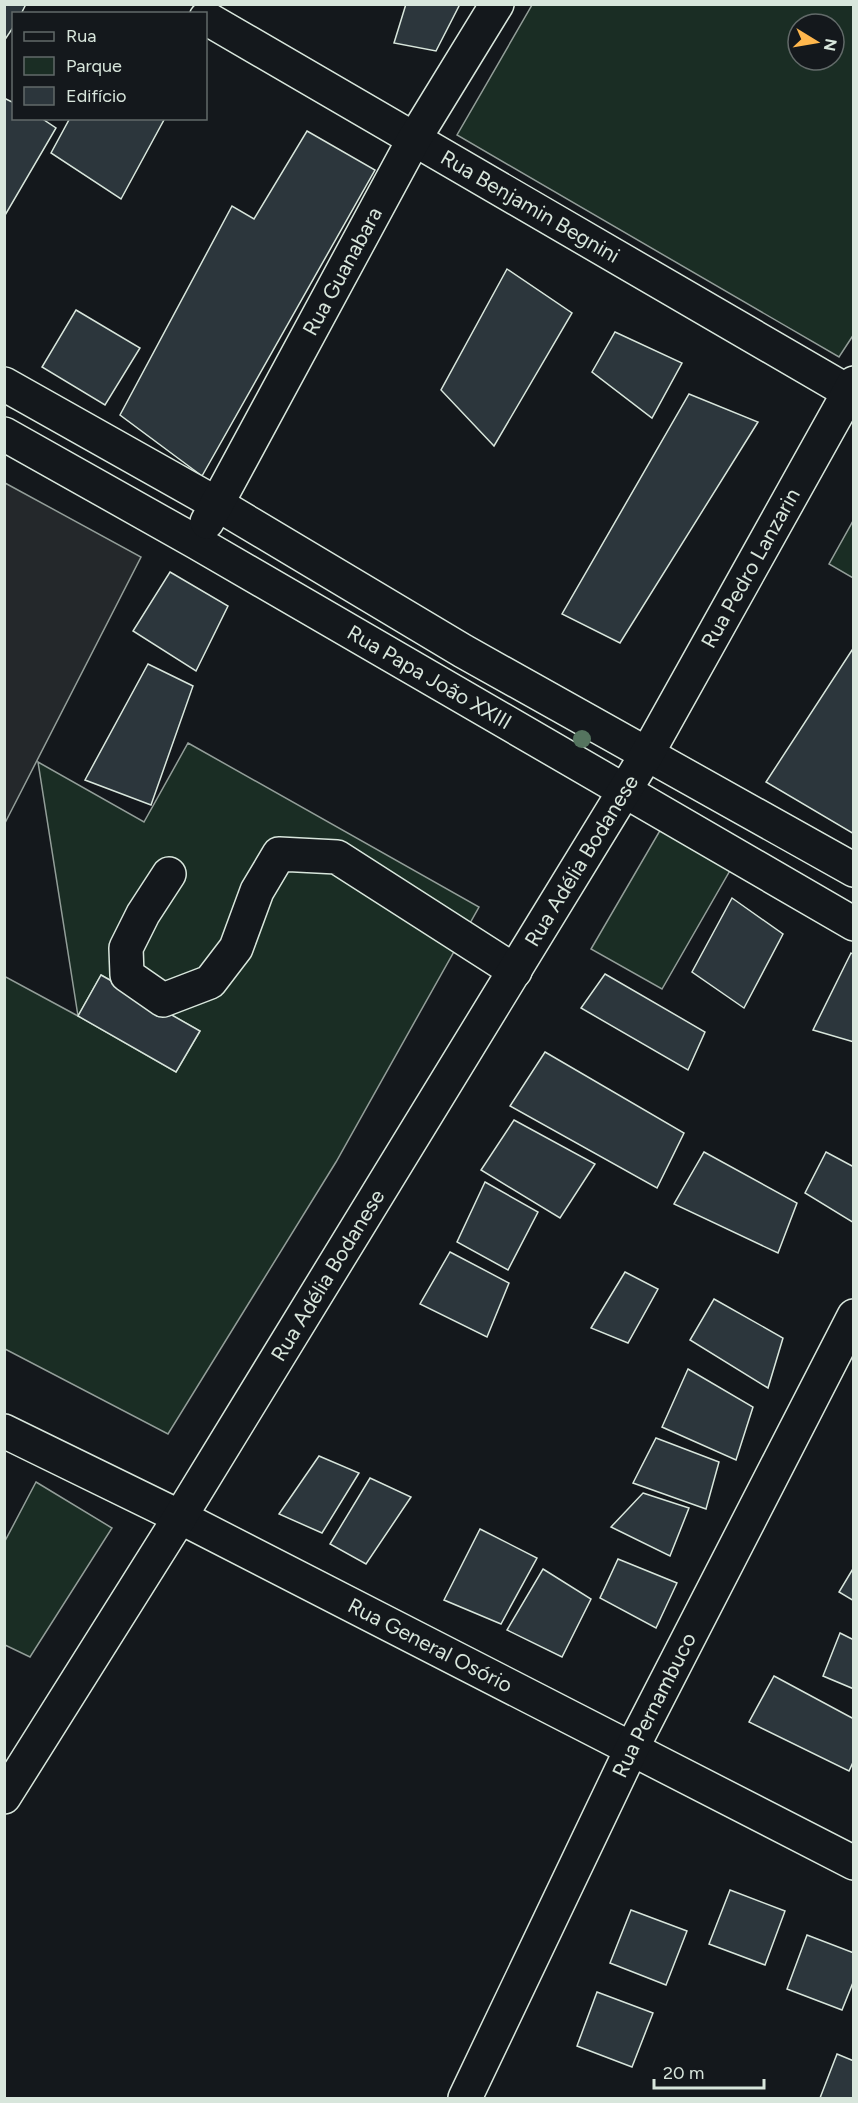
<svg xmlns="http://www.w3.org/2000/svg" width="858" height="2103" font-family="Figtree,sans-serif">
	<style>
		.green { fill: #1a2d24; stroke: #939e99; stroke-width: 1.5; fill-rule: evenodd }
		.parking { fill: #24282b; stroke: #939e99; stroke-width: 1.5 }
		.building { fill: #2c363c; stroke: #d8e6dc; stroke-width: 1.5 }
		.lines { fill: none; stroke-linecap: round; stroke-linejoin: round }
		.minor-casing { stroke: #d8e6dc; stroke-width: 36 }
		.minor { stroke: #14181c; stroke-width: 33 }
		.tree { fill: #55745f }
		.labels { text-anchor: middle; stroke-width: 4.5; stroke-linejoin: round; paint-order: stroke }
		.street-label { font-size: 21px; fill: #d8e6dc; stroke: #14181c }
	</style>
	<rect width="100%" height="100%" fill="#14181c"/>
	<g class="green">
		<path d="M532 5H853L854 334 839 357 457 135ZM798 24H834V60H798Z"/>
		<polygon points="853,521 853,578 829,564"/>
		<path d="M188 743 479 907 336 1162 168 1434 5 1349 4 976 78 1016 38 762 144 822ZM101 975 200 1031 176 1072 78 1016Z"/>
		<polygon points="662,827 732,867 662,989 591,949"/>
		<polygon points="36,1482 112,1528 30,1657 5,1645 5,1541"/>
	</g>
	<polygon class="parking" points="5,483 141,557 5,823"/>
	<g class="building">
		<polygon points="4,4 26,4 21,14 14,14 14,26 4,41"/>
		<polygon points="406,4 460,4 436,51 394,43"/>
		<polygon points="4,98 14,103 14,118 41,118 56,128 4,217"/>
		<polygon points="70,118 165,118 121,199 51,153"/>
		<polygon points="307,131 375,170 202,476 120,415 232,206 254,219"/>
		<polygon points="507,269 572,313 494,446 441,390"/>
		<polygon points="76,310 140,348 105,405 42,367"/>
		<polygon points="615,332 682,363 652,418 592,372"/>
		<polygon points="689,394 758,422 620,643 562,614"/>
		<polygon points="170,572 228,606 196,671 133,631"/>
		<polygon points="854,647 854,834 766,782"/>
		<polygon points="148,664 193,686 151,805 85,780"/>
		<polygon points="732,898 783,934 744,1008 692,972"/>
		<polygon points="851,953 854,955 854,1042 813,1030"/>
		<polygon points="605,974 705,1032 688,1070 581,1008"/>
		<polygon points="101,975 200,1031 176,1072 78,1016"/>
		<polygon points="545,1052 684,1133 657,1188 510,1106"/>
		<polygon points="514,1120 595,1164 560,1218 481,1170"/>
		<polygon points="704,1152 797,1203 778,1253 674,1204"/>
		<polygon points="826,1152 854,1167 854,1223 805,1193"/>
		<polygon points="485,1182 538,1212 508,1270 457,1242"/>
		<polygon points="450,1252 509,1283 487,1337 420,1304"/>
		<polygon points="625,1272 658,1289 628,1343 591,1328"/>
		<polygon points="714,1299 783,1338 768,1388 690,1340"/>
		<polygon points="688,1369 753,1407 736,1460 662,1427"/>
		<polygon points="656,1438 719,1462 706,1509 633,1483"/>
		<polygon points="319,1456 359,1473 322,1533 279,1514"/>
		<polygon points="370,1478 411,1497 366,1564 330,1544"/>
		<polygon points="643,1493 689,1508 670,1556 611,1527"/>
		<polygon points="480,1529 537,1558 501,1624 444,1600"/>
		<polygon points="618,1559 677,1583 656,1628 600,1598"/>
		<polygon points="854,1567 854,1601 839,1592"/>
		<polygon points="543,1569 591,1599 562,1657 507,1630"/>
		<polygon points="840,1633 854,1640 854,1689 823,1676"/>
		<polygon points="774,1676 854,1719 854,1760 849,1771 749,1722"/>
		<polygon points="730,1890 785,1911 765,1965 709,1944"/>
		<polygon points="631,1910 687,1931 666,1985 610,1963"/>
		<polygon points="807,1935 854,1953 854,1980 842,2010 787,1989"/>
		<polygon points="597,1992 653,2013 632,2067 577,2046"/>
		<polygon points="837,2054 854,2061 854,2098 820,2098"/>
	</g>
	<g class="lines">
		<g class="minor-casing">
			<g id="minor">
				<path id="s1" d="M206 18 854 395"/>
				<polyline points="4,384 217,504 463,651 854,870"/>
				<path id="s2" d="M4 434 196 542 854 924"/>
				<path id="s3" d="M207 522 413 141 497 4"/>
				<polyline points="169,874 143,914 126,948 127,975 163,1000 210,982 236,948 257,891 279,854 337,857 515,971"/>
				<path id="s4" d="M4 1431 180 1517 854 1863"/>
				<path id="s5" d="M4 1797 180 1517 647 754 854 383"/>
				<path id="s6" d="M465 2098 632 1748 854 1316"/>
			</g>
		</g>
		<use href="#minor" class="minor"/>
	</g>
	<circle class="tree" cx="582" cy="739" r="9"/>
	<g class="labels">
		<g class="street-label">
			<text dy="7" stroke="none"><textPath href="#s1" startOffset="375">Rua Benjamin Begnini</textPath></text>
			<text dy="7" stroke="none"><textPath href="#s3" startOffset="285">Rua Guanabara</textPath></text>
			<text dy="7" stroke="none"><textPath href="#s5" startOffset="1438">Rua Pedro Lanzarin</textPath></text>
			<text dy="7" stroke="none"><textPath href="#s2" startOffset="490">Rua Papa João XXIII</textPath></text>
			<text dy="7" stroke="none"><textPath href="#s5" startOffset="1100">Rua Adélia Bodanese</textPath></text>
			<text dy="7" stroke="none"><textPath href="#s5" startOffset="614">Rua Adélia Bodanese</textPath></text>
			<text dy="7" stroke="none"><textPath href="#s4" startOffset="477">Rua General Osório</textPath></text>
			<text dy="7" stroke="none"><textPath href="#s6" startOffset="436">Rua Pernambuco</textPath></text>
		</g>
	</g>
	<rect width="858" height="2103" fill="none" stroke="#d8e6dc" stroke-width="12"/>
	<rect x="12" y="12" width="195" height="108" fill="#14181c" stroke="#626a69" stroke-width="1.5"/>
	<rect x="24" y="32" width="30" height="9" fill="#14181c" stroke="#626a69" stroke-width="1.5"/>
	<text x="66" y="42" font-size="18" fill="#d8e6dc">Rua</text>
	<rect x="24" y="57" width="30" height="18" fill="#1a2d24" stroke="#626a69" stroke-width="1.5"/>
	<text x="66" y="72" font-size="18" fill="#d8e6dc">Parque</text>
	<rect x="24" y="87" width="30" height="18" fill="#2c363c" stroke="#626a69" stroke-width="1.5"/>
	<text x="66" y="102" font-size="18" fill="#d8e6dc">Edifício</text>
	<g transform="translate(816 42) rotate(101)"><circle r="28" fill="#14181c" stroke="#626a69" stroke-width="1.5"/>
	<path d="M0-4.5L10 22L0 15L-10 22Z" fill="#ffb74d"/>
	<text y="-9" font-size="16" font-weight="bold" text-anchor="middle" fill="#d8e6dc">N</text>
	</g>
	<path d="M654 2079v9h110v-9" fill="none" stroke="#d8e6dc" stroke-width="3"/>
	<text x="663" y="2079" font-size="18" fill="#d8e6dc" stroke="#14181c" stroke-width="4.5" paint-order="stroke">20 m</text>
</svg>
